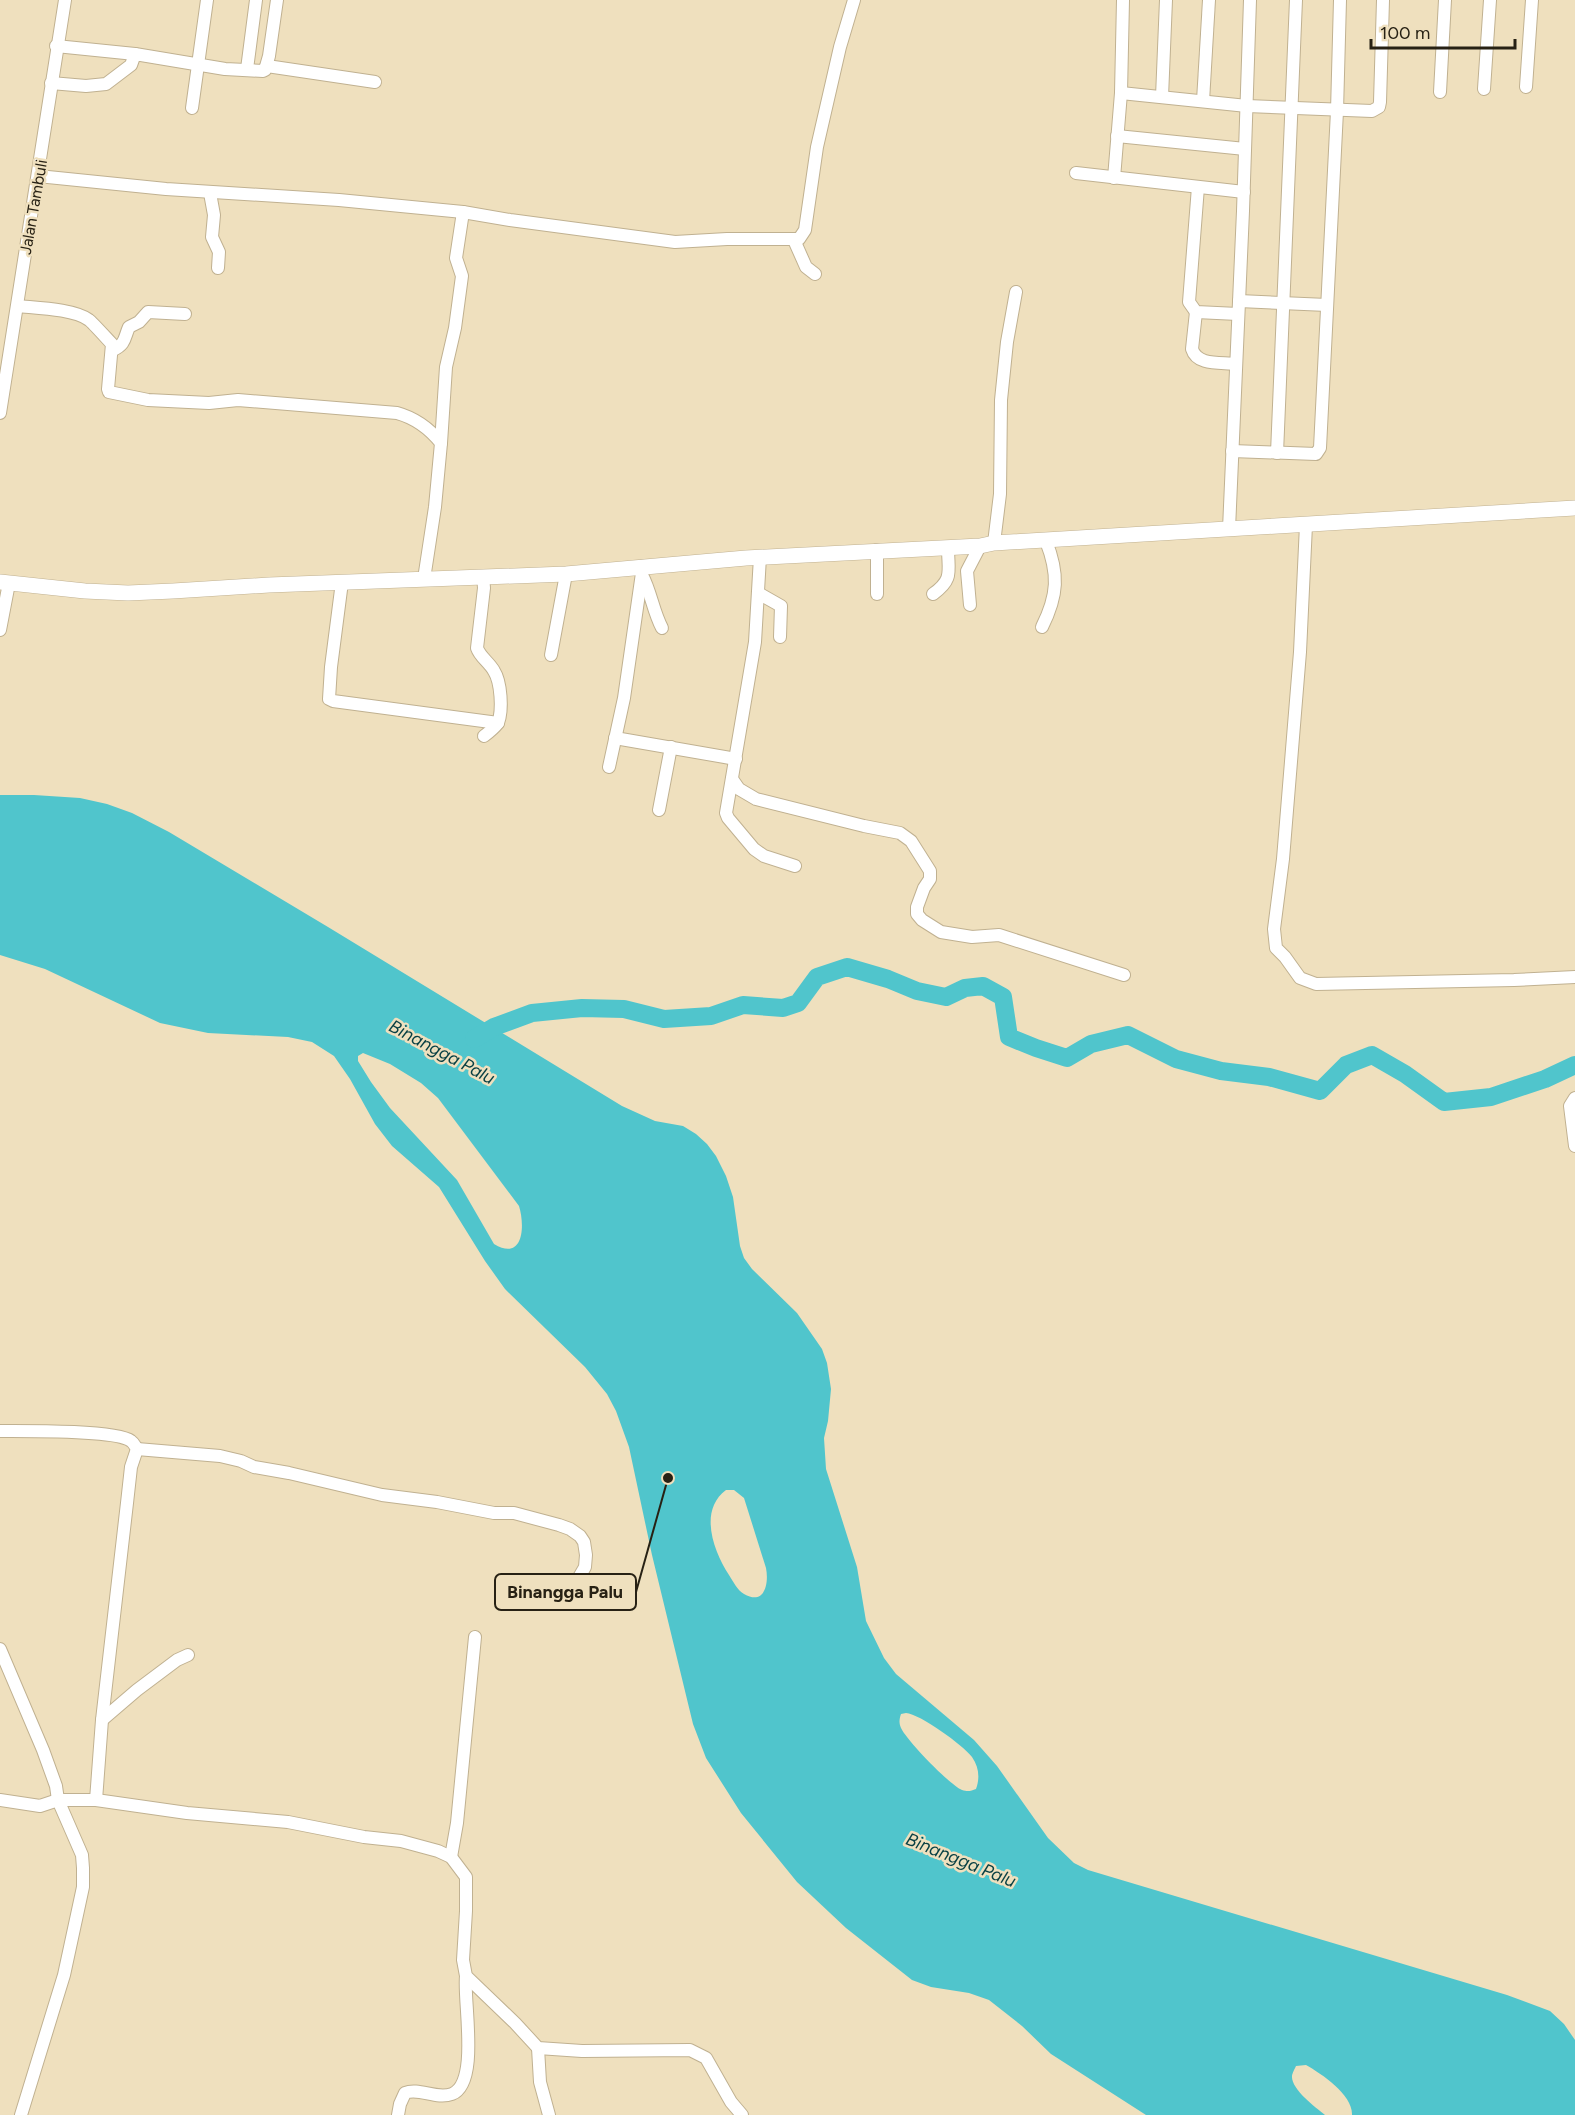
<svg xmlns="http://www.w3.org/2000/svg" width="1575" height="2115" font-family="Figtree,sans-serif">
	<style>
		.water { fill: #50c5cc; fill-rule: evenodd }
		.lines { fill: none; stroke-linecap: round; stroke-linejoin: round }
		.river { stroke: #50c5cc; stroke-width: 18 }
		.minor-casing { stroke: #c0b191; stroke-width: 14 }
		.major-casing { stroke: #c0b191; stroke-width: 16 }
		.minor { stroke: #fff; stroke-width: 12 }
		.major { stroke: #fff; stroke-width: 15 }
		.labels { text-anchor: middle; stroke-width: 5; stroke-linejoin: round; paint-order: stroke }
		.street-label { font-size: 16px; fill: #272114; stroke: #efe0be }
		.water-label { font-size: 18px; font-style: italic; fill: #073f43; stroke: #efe0be }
		.leader { fill: none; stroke: #272114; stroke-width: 2 }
		.callout-dot { fill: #272114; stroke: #efe0be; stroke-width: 2 }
		.callout { fill: #efe0be; stroke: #272114; stroke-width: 2 }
		.callout-label { font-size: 18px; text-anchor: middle; font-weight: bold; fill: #272114 }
	</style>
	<rect width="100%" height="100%" fill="#efe0be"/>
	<path class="water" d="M0 795H34L80 798 107 804 132 813 169 832 328 927 622 1106 655 1121 683 1126 696 1134 707 1144 716 1156 726 1176 733 1197 740 1246 744 1258 752 1269 797 1313 822 1349 827 1363 831 1389 828 1421 824 1438 826 1469 857 1567 866 1621 884 1658 896 1674 974 1740 997 1766 1048 1838 1074 1863 1088 1870 1507 1995 1550 2011 1564 2024 1575 2040V2115H1352C1353 2095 1322 2074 1306 2065L1296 2066C1295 2068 1292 2074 1292 2076 1291 2089 1315 2107 1325 2115H1146L1051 2054 1022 2026 989 2000 969 1993 931 1987 912 1980 846 1928 797 1882 741 1813 706 1758 693 1724 652 1555 629 1447 616 1411 607 1394 585 1367 505 1289 485 1261 439 1187 392 1146 375 1124 350 1079 334 1056 312 1042 288 1037 208 1033 160 1023 45 969 0 955ZM363 1053 390 1064 421 1083 438 1098 519 1206C525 1225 524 1262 494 1244L457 1180 390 1108 371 1082 358 1061V1056ZM726 1490H734L744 1498 766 1568C769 1583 765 1606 744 1594 737 1590 733 1581 729 1575 714 1552 698 1511 726 1490ZM906 1713C920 1714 963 1745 972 1757 979 1767 980 1778 976 1789 971 1791 968 1792 962 1790 950 1785 907 1741 901 1728 899 1723 899 1720 901 1714Z"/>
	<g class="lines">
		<polyline class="river" points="474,1039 494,1027 532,1013 582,1008 624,1009 664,1019 711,1016 743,1005 783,1008 798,1003 817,977 847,967 888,979 917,991 946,997 965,988 983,986 1003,997 1009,1037 1036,1048 1067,1058 1091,1044 1128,1035 1176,1059 1221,1071 1269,1077 1320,1091 1346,1065 1372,1055 1405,1074 1444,1102 1491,1097 1545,1079 1575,1065"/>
		<g class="minor-casing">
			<g id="minor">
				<polyline points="56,46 135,54"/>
				<polyline points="267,66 375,82"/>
				<polyline points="247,69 256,0"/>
				<polyline points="51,83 86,86 106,84 131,65 135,54 225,69 263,71 265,70 269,56 277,0"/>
				<polyline points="1526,87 1532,0"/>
				<polyline points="1484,89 1490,0"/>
				<polyline points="1440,92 1445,0"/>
				<polyline points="1121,93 1247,106 1372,111 1379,107 1380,102 1383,0"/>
				<polyline points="1162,97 1166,0"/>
				<polyline points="1203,101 1209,0"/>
				<polyline points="192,108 207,0"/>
				<polyline points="1117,136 1245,149"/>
				<polyline points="1076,173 1244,192"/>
				<polyline points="38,176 166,189 339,200 463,212 510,220 675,242 727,239 799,239 805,230 817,147 840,47 854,0"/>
				<polyline points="1114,178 1121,93 1123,0"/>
				<polyline points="1198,187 1189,302 1196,312 1238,314"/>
				<polyline points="210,193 214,215 212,237 219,252 218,268"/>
				<polyline points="794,240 806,267 815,274"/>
				<polyline points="1239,301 1327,305"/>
				<path d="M18 306C37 308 74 309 89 320 92 322 109 341 112 344L108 389 109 392 148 400 209 403 238 400 397 413C415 418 429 428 441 443L435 507 424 579"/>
				<path d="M1196 312 1192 349C1197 366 1221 362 1236 364"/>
				<path d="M113 350C126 344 124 338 129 327L139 322 148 312 185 314"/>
				<polyline points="0,413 65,0"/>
				<polyline points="441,443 446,367 455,328 462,276 456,258 463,212"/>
				<polyline points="1232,451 1316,454 1320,448 1337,111 1340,0"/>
				<polyline points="1277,453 1296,0"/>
				<polyline points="1306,525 1300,652 1283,859 1274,929 1276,948 1285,957 1300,978 1316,984 1514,980 1575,977"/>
				<polyline points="1229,529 1243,211 1250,0"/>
				<polyline points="994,543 1000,494 1001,400 1007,342 1016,292"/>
				<polyline points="760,557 755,642 726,813 728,818 754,849 764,856 795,866"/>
				<path d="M642 575C651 592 653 611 662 628"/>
				<path d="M483 576 484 588 477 648C480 657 489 662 494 671 501 682 503 710 498 723 495 727 488 733 484 736"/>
				<polyline points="342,582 331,667 329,699 333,701 498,723"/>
				<polyline points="758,593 781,606 780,637"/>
				<polyline points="877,594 877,550"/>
				<path d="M933 594C954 579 948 571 948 548"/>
				<polyline points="970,605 967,571 980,546"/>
				<path d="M1042 627C1058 595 1059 574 1046 541"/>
				<polyline points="0,630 9,583"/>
				<polyline points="551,655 566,574"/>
				<polyline points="615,738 736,759"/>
				<polyline points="609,767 624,698 643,566"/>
				<polyline points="732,779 739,789 756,799 864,826 900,833 911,841 930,871 930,879 924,888 917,907 917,914 922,920 941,932 972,937 999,935 1124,975"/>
				<polyline points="659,810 671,747"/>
				<polyline points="1575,1098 1570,1106 1575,1146"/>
				<path d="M0 1431C23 1431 116 1430 131 1441 134 1443 135 1446 137 1449L131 1467 127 1503 102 1720 96 1800"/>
				<polyline points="137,1449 220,1456 241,1461 254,1467 289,1473 382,1495 437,1502 494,1513 514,1513 559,1525 570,1529 580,1536 584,1542 586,1555 585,1567 568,1596"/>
				<polyline points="0,1649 43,1750 56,1786 58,1800 82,1855 83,1868 83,1887 64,1975 21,2115"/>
				<polyline points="102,1720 137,1690 177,1660 188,1655"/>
				<polyline points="0,1800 40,1806 58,1800 96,1800 187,1813 288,1822 364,1837 401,1841 438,1851 451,1857 466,1877 466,1911 463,1960 466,1976 515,2023 538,2048 582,2051 690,2050 706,2058 731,2102 742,2115"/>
				<polyline points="451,1857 457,1823 475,1637"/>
				<polyline points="538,2048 540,2082 549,2115"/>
				<path d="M398 2115 400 2104 405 2093C419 2087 436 2100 452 2094 480 2083 463 2000 466 1976"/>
			</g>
		</g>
		<g class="major-casing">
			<polyline id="major" points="0,582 85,591 128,593 173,591 269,585 566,574 746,558 980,546 994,543 1575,508"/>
		</g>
		<use href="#minor" class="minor"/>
		<use href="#major" class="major"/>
	</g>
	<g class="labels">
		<g class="street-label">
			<text transform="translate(33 207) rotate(-80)" y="6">Jalan Tambuli</text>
		</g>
		<g class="water-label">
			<text transform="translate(442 1052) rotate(28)" y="6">Binangga Palu</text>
			<text transform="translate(961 1860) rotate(22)" y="6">Binangga Palu</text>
		</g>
	</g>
	<path class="leader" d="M668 1478L636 1592"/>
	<circle class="callout-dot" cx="668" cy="1478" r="6"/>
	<rect class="callout" x="495" y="1574" width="141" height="36" rx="6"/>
	<g class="callout-label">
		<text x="565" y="1598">Binangga Palu</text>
	</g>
	<path d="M1371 39v9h144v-9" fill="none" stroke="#272114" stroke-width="3"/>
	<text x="1380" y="39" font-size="18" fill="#272114" stroke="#efe0be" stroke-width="4.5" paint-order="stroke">100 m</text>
</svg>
